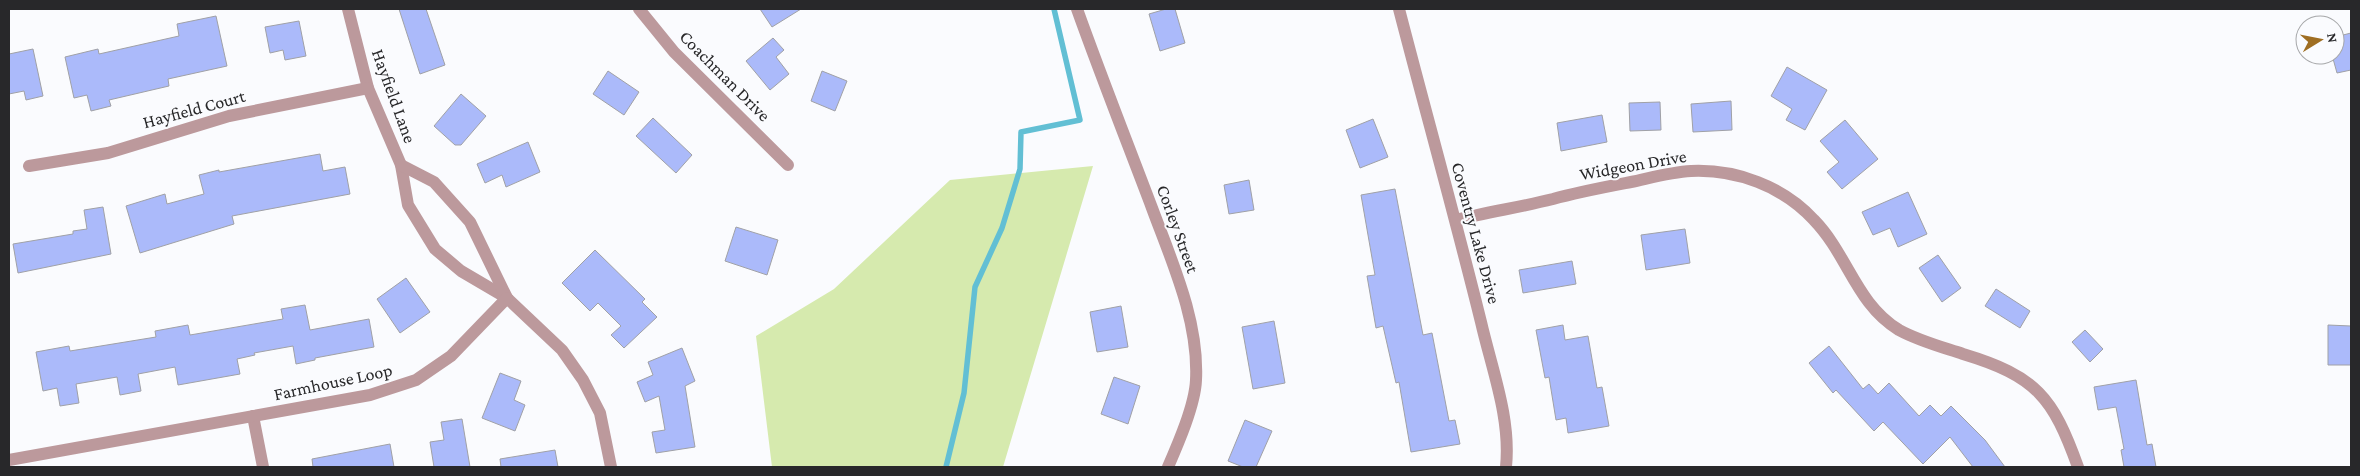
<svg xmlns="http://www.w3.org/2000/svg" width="2360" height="476" font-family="'Crimson Pro',serif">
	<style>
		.green { fill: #d6eaae }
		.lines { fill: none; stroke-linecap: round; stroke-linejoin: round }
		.stream { stroke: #62bfd4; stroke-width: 5.5 }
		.building { fill: #abbafa; stroke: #a0a1a6 }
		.street { stroke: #bc999c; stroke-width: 12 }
		.labels { text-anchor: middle; stroke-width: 4; stroke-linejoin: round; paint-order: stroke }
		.street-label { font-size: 18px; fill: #28282a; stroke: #fafbfe }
	</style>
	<rect width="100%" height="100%" fill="#fafbfe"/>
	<polygon class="green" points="1093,166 1003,467 772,467 756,336 834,289 950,180"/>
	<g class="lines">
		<polyline class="stream" points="946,467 964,393 975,287 1002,228 1020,169 1021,132 1080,120 1054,9"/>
	</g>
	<g class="building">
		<polygon points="399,9 426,9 445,65 420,74"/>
		<polygon points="760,9 801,9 772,27"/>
		<polygon points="1166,9 1175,9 1185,43 1160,51 1149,14"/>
		<polygon points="216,16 227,66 168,79 169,86 109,100 111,106 91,111 87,95 74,98 65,57 98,49 99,54 179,36 177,24"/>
		<polygon points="299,21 306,56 285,60 283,50 270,53 265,27"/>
		<polygon points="2351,33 2351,70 2337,73 2332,55 2335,55 2335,37"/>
		<polygon points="773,38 784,50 776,57 789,74 770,90 746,61"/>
		<polygon points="33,49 43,96 26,100 24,91 9,94 9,54"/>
		<polygon points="1787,67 1827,90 1805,130 1786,120 1792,109 1771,96"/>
		<polygon points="608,71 639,92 624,115 593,94"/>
		<polygon points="822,71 847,81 835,111 811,101"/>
		<polygon points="461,94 486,116 461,145 455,145 434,126"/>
		<polygon points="1731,101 1732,130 1693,132 1691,104"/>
		<polygon points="1660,102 1661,130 1630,131 1629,103"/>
		<polygon points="1602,115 1607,142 1561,151 1557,123"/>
		<polygon points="653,118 692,155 676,173 636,136"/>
		<polygon points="1373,119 1388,157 1360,168 1346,130"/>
		<polygon points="1845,120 1878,159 1842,189 1827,172 1839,162 1820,141"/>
		<polygon points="528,142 540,172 506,187 502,175 485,183 477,164"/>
		<polygon points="320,154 323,171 345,167 350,194 232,216 234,224 140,253 126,206 165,194 167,204 204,194 199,175 219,170 219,172"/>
		<polygon points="1249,180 1254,210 1229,214 1224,185"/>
		<polygon points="1395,189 1423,335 1432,333 1449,421 1455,420 1460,444 1411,452 1399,382 1396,383 1383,326 1376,328 1367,276 1375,275 1361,195"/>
		<polygon points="1908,192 1927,234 1898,247 1890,228 1873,235 1862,212"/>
		<polygon points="103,207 111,254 18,273 13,244 73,234 73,231 87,229 84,210"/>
		<polygon points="736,227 778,240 767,275 725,261"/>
		<polygon points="1685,229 1690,263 1646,270 1641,235"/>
		<polygon points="595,250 645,299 642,302 657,317 624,348 611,335 621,326 598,303 590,311 562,283"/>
		<polygon points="1938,255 1961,288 1942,302 1919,268"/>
		<polygon points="1572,261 1576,284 1523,293 1519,270"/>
		<polygon points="406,278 430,312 400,333 377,299"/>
		<polygon points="1996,289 2030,311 2020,328 1985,306"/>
		<polygon points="305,305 310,330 369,319 374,347 315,358 315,360 296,364 293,346 254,353 255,355 237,359 240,374 178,385 175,367 138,374 141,391 120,395 117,377 76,384 79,403 60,406 57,388 43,391 36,352 69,346 70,351 156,337 155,331 188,325 190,335 283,319 281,309"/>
		<polygon points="1121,306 1128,347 1097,352 1090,312"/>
		<polygon points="1274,321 1285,383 1253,389 1242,327"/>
		<polygon points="1563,325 1565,340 1588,336 1597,388 1602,387 1609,426 1568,433 1566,418 1556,420 1549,377 1545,378 1536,330"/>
		<polygon points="2328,325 2351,326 2351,365 2328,365"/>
		<polygon points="2085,330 2103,349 2090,362 2072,342"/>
		<polygon points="1829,346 1863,389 1869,384 1878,394 1889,383 1919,416 1930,405 1941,416 1951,406 1985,440 2005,467 1973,467 1950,437 1923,464 1883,422 1874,431 1836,390 1833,393 1809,363"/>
		<polygon points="682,348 695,381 685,386 695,447 656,453 652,432 665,430 659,396 645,402 637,382 653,375 648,362"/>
		<polygon points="500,373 521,381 514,400 525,405 515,431 482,418"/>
		<polygon points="1114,377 1140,386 1128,424 1101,414"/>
		<polygon points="2136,380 2147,445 2152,444 2156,467 2124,467 2121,450 2124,449 2116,407 2098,410 2094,387"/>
		<polygon points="462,419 470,467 434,467 430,442 444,440 441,422"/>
		<polygon points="1245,420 1272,431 1256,467 1243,467 1228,461"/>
		<polygon points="390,444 394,467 313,467 312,459"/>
		<polygon points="555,450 558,467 501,467 500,459"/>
	</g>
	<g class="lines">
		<g class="street">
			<polyline points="348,9 368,88 401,165 408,205 435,249 461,271 507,298 562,350 583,380 600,413 611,467"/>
			<polyline points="639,9 674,52 788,165"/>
			<path d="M1077 9C1101 76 1127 142 1152 208 1172 262 1199 321 1196 380 1195 405 1178 444 1168 467"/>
			<path d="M1399 9C1426 113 1455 217 1481 322 1492 370 1511 418 1506 467"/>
			<polyline points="401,165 434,182 470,222 507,298"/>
			<polyline points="29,166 108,153 229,116 368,88"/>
			<path d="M1456 220C1488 212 1521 207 1553 199 1578 192 1605 187 1631 182 1650 178 1671 172 1691 171 1736 169 1783 186 1814 220 1848 255 1856 304 1899 330 1919 341 1942 347 1963 354 2036 376 2053 397 2078 467"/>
			<polyline points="253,416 263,467"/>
			<polyline points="9,460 370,395 416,380 451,356 507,298"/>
		</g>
	</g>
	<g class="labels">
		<g class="street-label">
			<text transform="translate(725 76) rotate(45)" y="6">Coachman Drive</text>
			<text transform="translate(394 96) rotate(70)" y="6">Hayfield Lane</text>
			<text transform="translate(194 109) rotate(-15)" y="6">Hayfield Court</text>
			<text transform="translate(1633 165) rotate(-10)" y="6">Widgeon Drive</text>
			<text transform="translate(1178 229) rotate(70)" y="6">Corley Street</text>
			<text transform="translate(1476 233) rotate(75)" y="6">Coventry Lake Drive</text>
			<text transform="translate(333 382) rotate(-12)" y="6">Farmhouse Loop</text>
		</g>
	</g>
	<rect width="2360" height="476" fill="none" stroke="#28282a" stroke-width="20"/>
	<g transform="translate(2320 40) rotate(80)"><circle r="24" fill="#fafbfe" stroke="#a6a7a9"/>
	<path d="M0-4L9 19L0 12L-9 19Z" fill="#9f6e22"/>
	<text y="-8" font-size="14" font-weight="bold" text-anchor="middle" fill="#28282a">N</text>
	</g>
</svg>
